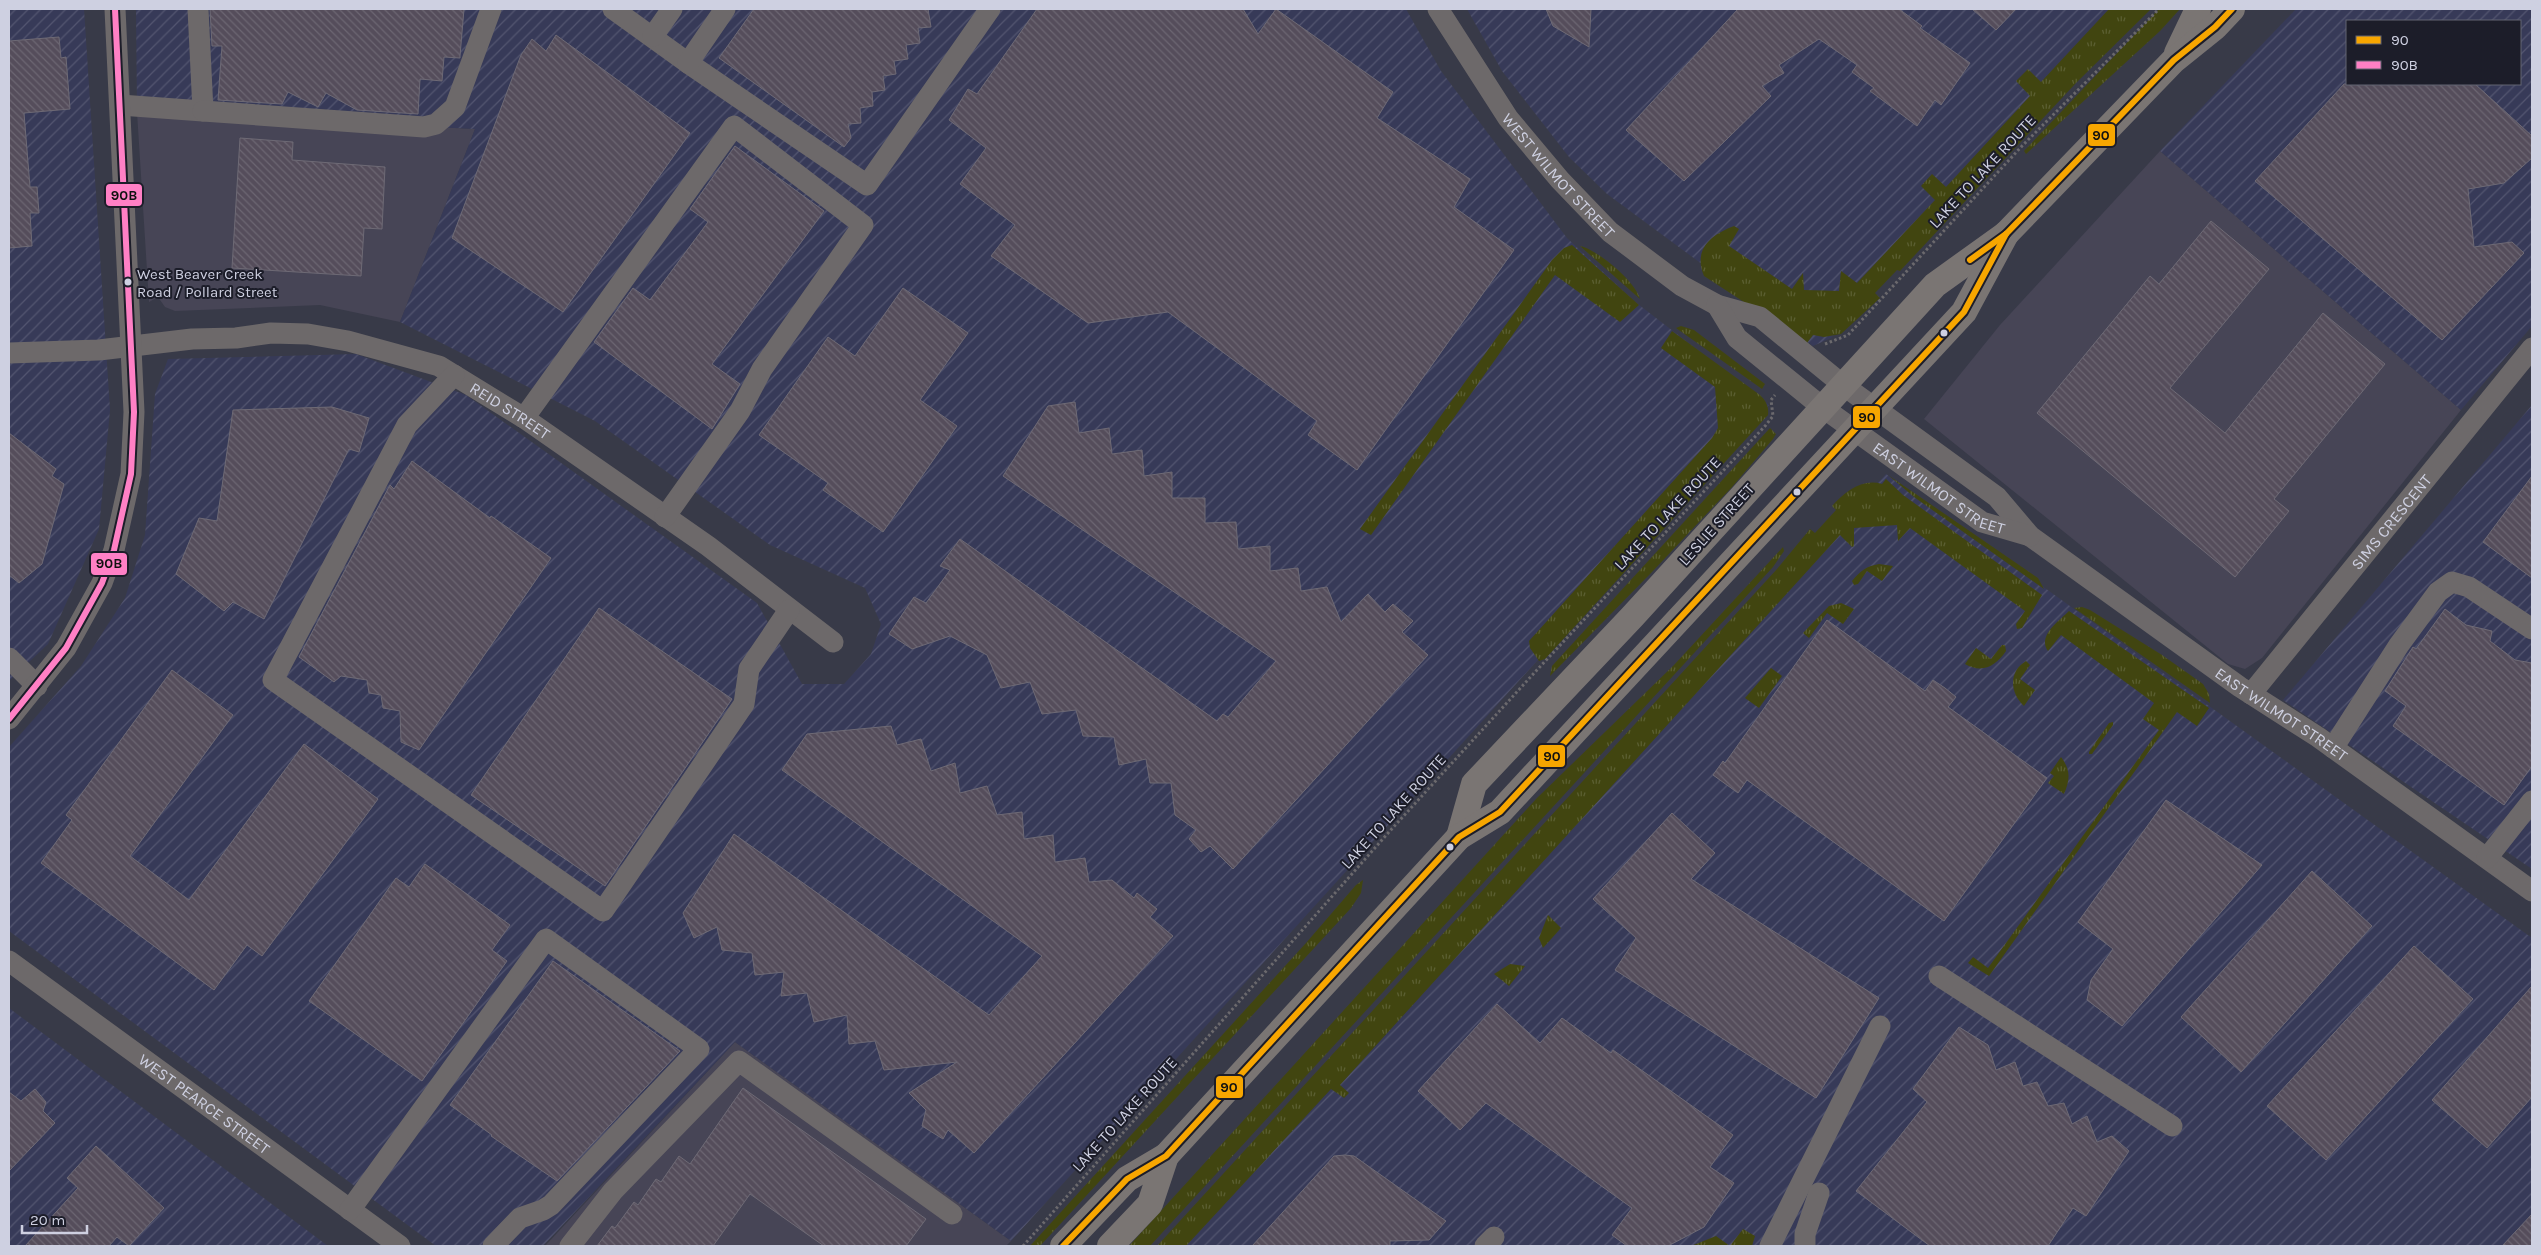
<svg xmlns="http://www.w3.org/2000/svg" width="2541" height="1255" font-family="Karla,sans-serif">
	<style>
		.commercial { fill: #474556 }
		.industrial { fill: url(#industrial-furrows); fill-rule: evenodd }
		.grass { fill: url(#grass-tufts) }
		.building { fill: url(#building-back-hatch); stroke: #6e6a75 }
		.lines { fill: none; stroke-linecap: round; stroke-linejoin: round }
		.path { stroke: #6b696d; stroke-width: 3; stroke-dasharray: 2.5 2.5; stroke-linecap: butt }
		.minor { stroke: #6d696a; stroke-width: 21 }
		.major { stroke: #7a7573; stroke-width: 26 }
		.bus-1-casing { stroke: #1c1d29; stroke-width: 10 }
		.bus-2-casing { stroke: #1c1d29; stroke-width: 10 }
		.bus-1 { stroke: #f7a600; stroke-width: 6 }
		.bus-2 { stroke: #ff80c5; stroke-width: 6 }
		.bus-dot { fill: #ced0e1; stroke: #1c1d29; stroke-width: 2 }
		.labels { text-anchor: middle; stroke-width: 4; stroke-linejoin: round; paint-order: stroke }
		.bus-label { font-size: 15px; fill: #ced0e1; stroke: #1c1d29; text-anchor: start }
		.street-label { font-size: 16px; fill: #ced0e1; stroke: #1c1d29 }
		.line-badge { stroke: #1c1d29; stroke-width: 2 }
		.pale-badge-label { font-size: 14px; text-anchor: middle; font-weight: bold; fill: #111 }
	</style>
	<defs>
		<pattern id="industrial-furrows" width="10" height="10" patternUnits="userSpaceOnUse" patternTransform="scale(1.25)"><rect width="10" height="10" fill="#373a58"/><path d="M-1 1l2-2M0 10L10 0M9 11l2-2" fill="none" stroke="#535570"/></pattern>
		<pattern id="grass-tufts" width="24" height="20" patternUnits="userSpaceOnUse" patternTransform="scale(1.25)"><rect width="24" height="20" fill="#414510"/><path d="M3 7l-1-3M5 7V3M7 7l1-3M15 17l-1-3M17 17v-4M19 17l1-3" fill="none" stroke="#5b5f32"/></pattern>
		<pattern id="building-back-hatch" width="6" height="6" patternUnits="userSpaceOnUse" patternTransform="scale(1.25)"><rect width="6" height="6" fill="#554d5b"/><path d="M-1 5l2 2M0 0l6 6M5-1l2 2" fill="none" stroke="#6c6672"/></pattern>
	</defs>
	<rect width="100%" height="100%" fill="#383a48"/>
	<g class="commercial">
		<polygon points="137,112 475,129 400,322 320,305 175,311 165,307 158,297 149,302"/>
		<polygon points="2160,151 2461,410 2262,658 2245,669 2228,664 1924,419 2000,325"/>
		<polygon points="735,1042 1011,1241 1006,1246 545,1246"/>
	</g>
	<g class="industrial">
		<polygon points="9,9 84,9 110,410 99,529 48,644 9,681"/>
		<polygon points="136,9 1406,9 1441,71 1567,238 1634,301 1769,405 1011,1241 735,1042 543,1246 436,1246 9,931 9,747 81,666 125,598 145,535 155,394 168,359 356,354 466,395 757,603 802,684 844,684 871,654 881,624 865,588 770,545 595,421 400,322 475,129 137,112"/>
		<polygon points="1467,9 2133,9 1831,338 1813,346 1607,194 1569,157 1502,71"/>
		<path d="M2296 9H2532V326L2461 410 2160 151ZM2347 21H2520V84H2347Z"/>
		<polygon points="2532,405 2532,869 2283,700"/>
		<polygon points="1886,474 2532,938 2532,1246 1176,1246 1322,1090"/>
		<polygon points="9,1008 328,1246 9,1246"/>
	</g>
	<g class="grass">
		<path d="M2109 9H2151L2076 83 1900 271 1897 270 1875 293 1880 298 1841 334 1824 337 1813 335 1807 343 1704 276C1693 250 1710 235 1734 226L1739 229 1729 246 1792 289 1803 273 1804 290 1839 291 1841 271 1857 283 1935 200 1921 186 1932 174 1946 187 2030 96 2016 81 2028 69 2041 82Z"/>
		<polygon points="2159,9 2180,9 2160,31 2026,154 2024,151"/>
		<polygon points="1572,245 1639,305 1620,322 1555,275 1371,535 1360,529 1552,260 1564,248"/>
		<path d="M1580 246C1598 250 1635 281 1640 299Z"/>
		<polygon points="1681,326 1694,330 1765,384 1762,389 1676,328"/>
		<path d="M1672 331 1760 395C1766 401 1769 406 1768 415L1545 659 1539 661 1530 648 1529 641 1712 438 1718 428 1715 387 1661 348Z"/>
		<polygon points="1770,428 1776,434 1773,439 1732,487 1652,572 1550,676 1552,666"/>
		<polygon points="1888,475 2038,578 2044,589 1914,497"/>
		<path d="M1886 479 1903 495 2042 595 2022 628 2017 629 2016 624 2025 611 1910 528 1898 541 1897 525 1854 528V546L1852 547 1840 535 1340 1085 1349 1093 1344 1098 1331 1089 1186 1246H1157L1777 569 1810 529 1815 533 1836 510 1832 506C1845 492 1862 478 1882 484Z"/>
		<polygon points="1783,547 1784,551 1773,567 1150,1246 1129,1246 1537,798 1674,665"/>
		<path d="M1879 564 1893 566 1882 581 1867 571 1858 584 1854 585 1852 581C1860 571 1867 566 1879 564Z"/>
		<polygon points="1841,603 1854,609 1843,624 1827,613 1809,638 1803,633 1829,606"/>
		<polygon points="2082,607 2090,610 2162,655 2203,684 2209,694 2210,703 2074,608"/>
		<path d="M2069 611 2209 708 2197 726 2177 712 1989 976 1968 963 1973 957 1988 968 2159 730 2143 719 2154 703 2061 635 2048 651C2037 636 2059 621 2069 611Z"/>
		<path d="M2002 645H2005L2006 651C1996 666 1982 674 1965 664L1976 648 1991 659Z"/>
		<path d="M2026 661 2030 665 2020 679 2035 690 2024 706C2010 693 2008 672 2026 661Z"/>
		<polygon points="1771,668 1782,676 1759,708 1745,698"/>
		<polygon points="2113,722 2113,725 2092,754 2089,754 2089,752 2109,723"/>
		<path d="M2061 757C2071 770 2070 780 2064 794L2048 783 2054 776 2050 773Z"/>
		<polygon points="1363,880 1361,893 1351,908 1040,1246 1030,1246 1306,943 1356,885"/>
		<polygon points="1548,915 1561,928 1543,948 1539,938"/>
		<polygon points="1510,964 1525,966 1509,986 1494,974"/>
		<polygon points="1743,1229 1755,1236 1752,1246 1691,1246 1716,1236 1730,1246"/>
	</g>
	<g class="building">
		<polygon points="210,9 464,9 460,56 460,58 444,57 442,81 420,79 418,114 357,110 326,93 318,107 288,92 282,104 218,100 222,46 212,46"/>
		<polygon points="754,9 928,9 931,27 918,28 920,43 906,45 908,59 894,61 896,74 883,76 885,90 872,92 873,106 860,108 861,123 848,124 851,138 844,147 719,58"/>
		<polygon points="1037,9 1243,9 1258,34 1276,9 1393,92 1377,118 1470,179 1454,207 1514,250 1357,470 1308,435 1317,421 1168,312 1088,323 991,256 1015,225 960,184 986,148 949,120 968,89 977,94"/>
		<polygon points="1546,9 1591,9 1589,47 1553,26"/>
		<polygon points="1738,9 1899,9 1922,26 1920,28 1970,63 1941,105 1935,100 1917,126 1870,91 1874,88 1852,72 1857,65 1819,39 1779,65 1784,73 1762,86 1771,96 1684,181 1626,130"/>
		<polygon points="1972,9 2016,9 1996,30"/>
		<polygon points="556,35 690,133 563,312 452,238 521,55 532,39 546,51"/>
		<polygon points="59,37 61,58 66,57 70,109 24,113 30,187 37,187 39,213 30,213 32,246 9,248 9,41"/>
		<polygon points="2344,84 2475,84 2532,136 2532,158 2504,183 2468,189 2474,247 2512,242 2524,253 2442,340 2255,181"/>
		<polygon points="240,138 293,142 292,160 385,167 382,229 364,228 361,276 232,268"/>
		<polygon points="735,146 824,211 712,364 740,384 712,429 594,342 633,288 650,300 708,222 690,209"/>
		<polygon points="2211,221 2269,269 2170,388 2225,433 2323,313 2385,364 2274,499 2289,511 2235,577 2037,413 2150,276 2159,284"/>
		<polygon points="903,288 968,333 920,400 957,426 883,532 823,490 828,483 759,435 828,337 855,356"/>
		<polygon points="1075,402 1079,433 1109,428 1112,454 1142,450 1144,476 1172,472 1172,498 1205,498 1205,523 1236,522 1238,549 1270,546 1270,571 1298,568 1301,591 1327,587 1341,622 1368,594 1385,612 1393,604 1413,621 1402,632 1428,655 1233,869 1210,846 1201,852 1189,839 1196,830 1175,815 1171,783 1150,783 1146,759 1119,765 1114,737 1083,736 1076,710 1042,714 1030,682 1001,688 987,655 950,636 912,649 889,634 914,597 926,603 950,570 940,566 960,539 1217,721 1223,714 1228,717 1276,661 1003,476 1048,406"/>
		<polygon points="332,407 369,418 359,452 349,449 264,619 233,602 224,611 176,574 199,518 217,521 233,410"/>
		<polygon points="9,433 56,469 52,476 64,484 42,564 19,583 9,575"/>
		<polygon points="412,461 490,518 491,516 551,558 419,750 401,742 400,711 383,708 381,695 369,693 367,680 341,676 334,682 299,657 390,485 394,489"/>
		<polygon points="2532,476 2532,578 2483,542"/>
		<polygon points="599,608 732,699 605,886 471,795"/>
		<polygon points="2445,609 2466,625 2492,631 2490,641 2515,660 2532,663 2532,766 2504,805 2393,726 2406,706 2385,691 2413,647 2416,649"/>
		<polygon points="1827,620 1925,691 1933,680 1945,688 1956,697 1948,707 2047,778 1944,921 1747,780 1738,793 1713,775 1723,761 1725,763"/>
		<polygon points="172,670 233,715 130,856 189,900 304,744 378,799 262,956 247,945 214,990 41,863 72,820 66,815"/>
		<polygon points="891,726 897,745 921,739 931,771 955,763 960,793 987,786 997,815 1022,812 1024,839 1053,835 1055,862 1085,858 1089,882 1112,880 1134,898 1137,893 1157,909 1150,917 1173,936 974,1153 948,1130 943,1139 922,1126 926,1110 909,1093 957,1062 884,1070 875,1041 849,1044 847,1015 814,1022 807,993 781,996 784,972 755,975 752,953 722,950 717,927 694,938 683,913 734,834 989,1015 1042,956 782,770 807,734"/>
		<polygon points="2166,800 2262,865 2122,1026 2087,1000 2091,980 2113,949 2078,922"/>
		<polygon points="1672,813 1715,853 1691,879 1879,998 1816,1098 1615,970 1636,938 1593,899"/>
		<polygon points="425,864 510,925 492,950 507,961 422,1081 309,1001 396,878 409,887"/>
		<polygon points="2312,871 2372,926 2241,1072 2181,1017"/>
		<polygon points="2414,946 2473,999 2326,1160 2267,1106"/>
		<polygon points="553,961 680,1051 557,1181 491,1136 492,1135 450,1105"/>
		<polygon points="2532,986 2532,1097 2487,1148 2432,1100"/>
		<polygon points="1497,1004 1540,1043 1562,1018 1611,1053 1613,1050 1733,1135 1710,1167 1734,1183 1704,1227 1668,1246 1627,1246 1612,1235 1632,1208 1486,1103 1460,1130 1418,1091"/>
		<polygon points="1959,1027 1988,1045 1996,1070 2015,1062 2023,1086 2037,1082 2048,1106 2064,1103 2072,1124 2087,1116 2097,1142 2112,1136 2129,1151 2086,1216 2073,1208 2048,1246 1930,1246 1856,1191 1927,1102 1913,1089"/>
		<polygon points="743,1088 926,1219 906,1246 824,1246 750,1194 713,1246 597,1246 612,1226 615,1228 634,1202 638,1205 656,1179 661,1182 679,1156 690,1164"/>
		<polygon points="35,1089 46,1102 43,1111 55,1123 9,1171 9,1092 21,1101"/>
		<polygon points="96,1146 164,1208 129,1246 117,1237 109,1246 25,1246 78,1188 67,1178"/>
		<polygon points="1345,1155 1354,1156 1446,1221 1429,1240 1390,1241 1390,1246 1252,1246 1334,1156"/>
		<polygon points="2532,1214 2532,1246 2502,1246"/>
	</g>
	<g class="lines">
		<g class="path">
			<polyline points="1825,344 1848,335 2022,146 2159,9"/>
			<polyline points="1023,1246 1389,832 1536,671 1766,425 1773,416 1771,400 1775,395"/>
		</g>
		<g class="minor">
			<polyline points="613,9 688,63 867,185 990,9"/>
			<path id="s1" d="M1438 9 1508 118 1560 180 1610 232 1682 286 1717 305 1760 317 1843 385 1997 497 2030 536 2240 687 2318 737 2532 891"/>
			<polyline points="653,36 672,9"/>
			<polyline points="688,63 725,9"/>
			<polyline points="120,105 203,111 198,9"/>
			<polyline points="203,111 424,127 436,124 455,107 491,9"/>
			<path id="s2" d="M1717 305 1737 338 1822 407 1982 522 2030 536"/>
			<path id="s3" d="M9 353 99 350 192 339 236 338 271 333 308 334 348 341 439 366 524 418 708 546 833 642"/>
			<polyline points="454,375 407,425 273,680 603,911 744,704 749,669 789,610"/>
			<polyline points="524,418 734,126 863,225 762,369 740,411 665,517"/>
			<polyline points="9,658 37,686"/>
			<path id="s4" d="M2251 694 2532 348"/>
			<polyline points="9,719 66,648 102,583 114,550 131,474 134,412 115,9"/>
			<polyline points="2333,748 2399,645 2438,592 2452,582 2469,587 2532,629"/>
			<polyline points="2487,858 2532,801"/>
			<path id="s5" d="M9 961 400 1246"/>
			<polyline points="1939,976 2172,1126"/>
			<polyline points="350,1210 546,939 699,1049 551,1205 543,1210 520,1218 493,1246"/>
			<polyline points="570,1246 613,1191 739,1061 952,1214"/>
			<polyline points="1485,1246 1494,1237"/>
			<polyline points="1770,1246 1880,1026"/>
			<polyline points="1805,1246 1805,1234 1819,1193"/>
		</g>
		<g class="major">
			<polyline points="2177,53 2198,9"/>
			<polyline points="1459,837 1474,784 1632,617 1935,285 2006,234 2174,60 2215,27 2232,9"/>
			<polyline points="1063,1246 1127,1179 1166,1156 1459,837 1500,812 1964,312 2006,234"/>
			<polyline points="1110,1246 1150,1204 1166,1156"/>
		</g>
		<g class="bus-1-casing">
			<g id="bus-1">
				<polyline points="1970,260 2006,234 2174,60 2215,27 2232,9"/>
				<polyline points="1063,1246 1127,1179 1166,1156 1459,837 1500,812 1964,312 2006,234"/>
			</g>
		</g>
		<g class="bus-2-casing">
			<polyline id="bus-2" points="9,719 66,648 102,583 114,550 131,474 134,412 115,9"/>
		</g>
		<use href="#bus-1" class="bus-1"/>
		<use href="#bus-2" class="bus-2"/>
	</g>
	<g class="bus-dot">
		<circle cx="128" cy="282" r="4.5"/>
		<circle cx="1944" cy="333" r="4.5"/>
		<circle cx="1797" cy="492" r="4.5"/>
		<circle cx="1450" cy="847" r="4.5"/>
	</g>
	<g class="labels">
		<g class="bus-label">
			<text x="137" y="279">West Beaver Creek<tspan x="137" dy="18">Road / Pollard Street</tspan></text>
		</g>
		<g class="street-label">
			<text transform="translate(1982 171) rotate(-47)" y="6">LAKE TO LAKE ROUTE</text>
			<text dy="6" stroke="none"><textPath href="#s1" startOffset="206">WEST WILMOT STREET</textPath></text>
			<text dy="6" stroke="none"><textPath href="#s3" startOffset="519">REID STREET</textPath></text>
			<text dy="6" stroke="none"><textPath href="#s2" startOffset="291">EAST WILMOT STREET</textPath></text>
			<text transform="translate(1667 513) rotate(-47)" y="6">LAKE TO LAKE ROUTE</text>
			<text dy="6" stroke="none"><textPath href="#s4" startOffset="222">SIMS CRESCENT</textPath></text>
			<text transform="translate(1716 524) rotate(-48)" y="6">LESLIE STREET</text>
			<text dy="6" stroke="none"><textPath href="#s1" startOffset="1114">EAST WILMOT STREET</textPath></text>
			<text transform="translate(1393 811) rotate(-48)" y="6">LAKE TO LAKE ROUTE</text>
			<text dy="6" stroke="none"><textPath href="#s5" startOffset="242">WEST PEARCE STREET</textPath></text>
			<text transform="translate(1124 1114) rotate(-48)" y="6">LAKE TO LAKE ROUTE</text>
		</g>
	</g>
	<g class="line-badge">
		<rect x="2087" y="123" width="29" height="24" rx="5" fill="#f7a600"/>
		<rect x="105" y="183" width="38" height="24" rx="5" fill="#ff80c5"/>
		<rect x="1852" y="405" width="29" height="24" rx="5" fill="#f7a600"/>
		<rect x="90" y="552" width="38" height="24" rx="5" fill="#ff80c5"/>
		<rect x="1537" y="744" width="29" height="24" rx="5" fill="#f7a600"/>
		<rect x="1215" y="1075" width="29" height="24" rx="5" fill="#f7a600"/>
	</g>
	<g class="pale-badge-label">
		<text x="2101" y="140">90</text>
		<text x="124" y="200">90B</text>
		<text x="1867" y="422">90</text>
		<text x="109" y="568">90B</text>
		<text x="1552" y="761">90</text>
		<text x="1229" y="1092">90</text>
	</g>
	<rect width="2541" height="1255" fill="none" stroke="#ced0e1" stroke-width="20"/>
	<rect x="2346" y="20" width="175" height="65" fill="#1c1d29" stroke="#636573"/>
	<rect x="2356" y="36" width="25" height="8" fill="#f7a600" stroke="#636573"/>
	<text x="2391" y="45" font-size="15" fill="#ced0e1">90</text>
	<rect x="2356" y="61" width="25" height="8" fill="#ff80c5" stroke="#636573"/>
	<text x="2391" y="70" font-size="15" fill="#ced0e1">90B</text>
	<path d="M22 1225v8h65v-8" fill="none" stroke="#ced0e1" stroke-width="2.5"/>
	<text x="30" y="1225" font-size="15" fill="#ced0e1" stroke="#1c1d29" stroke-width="4" paint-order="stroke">20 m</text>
</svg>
